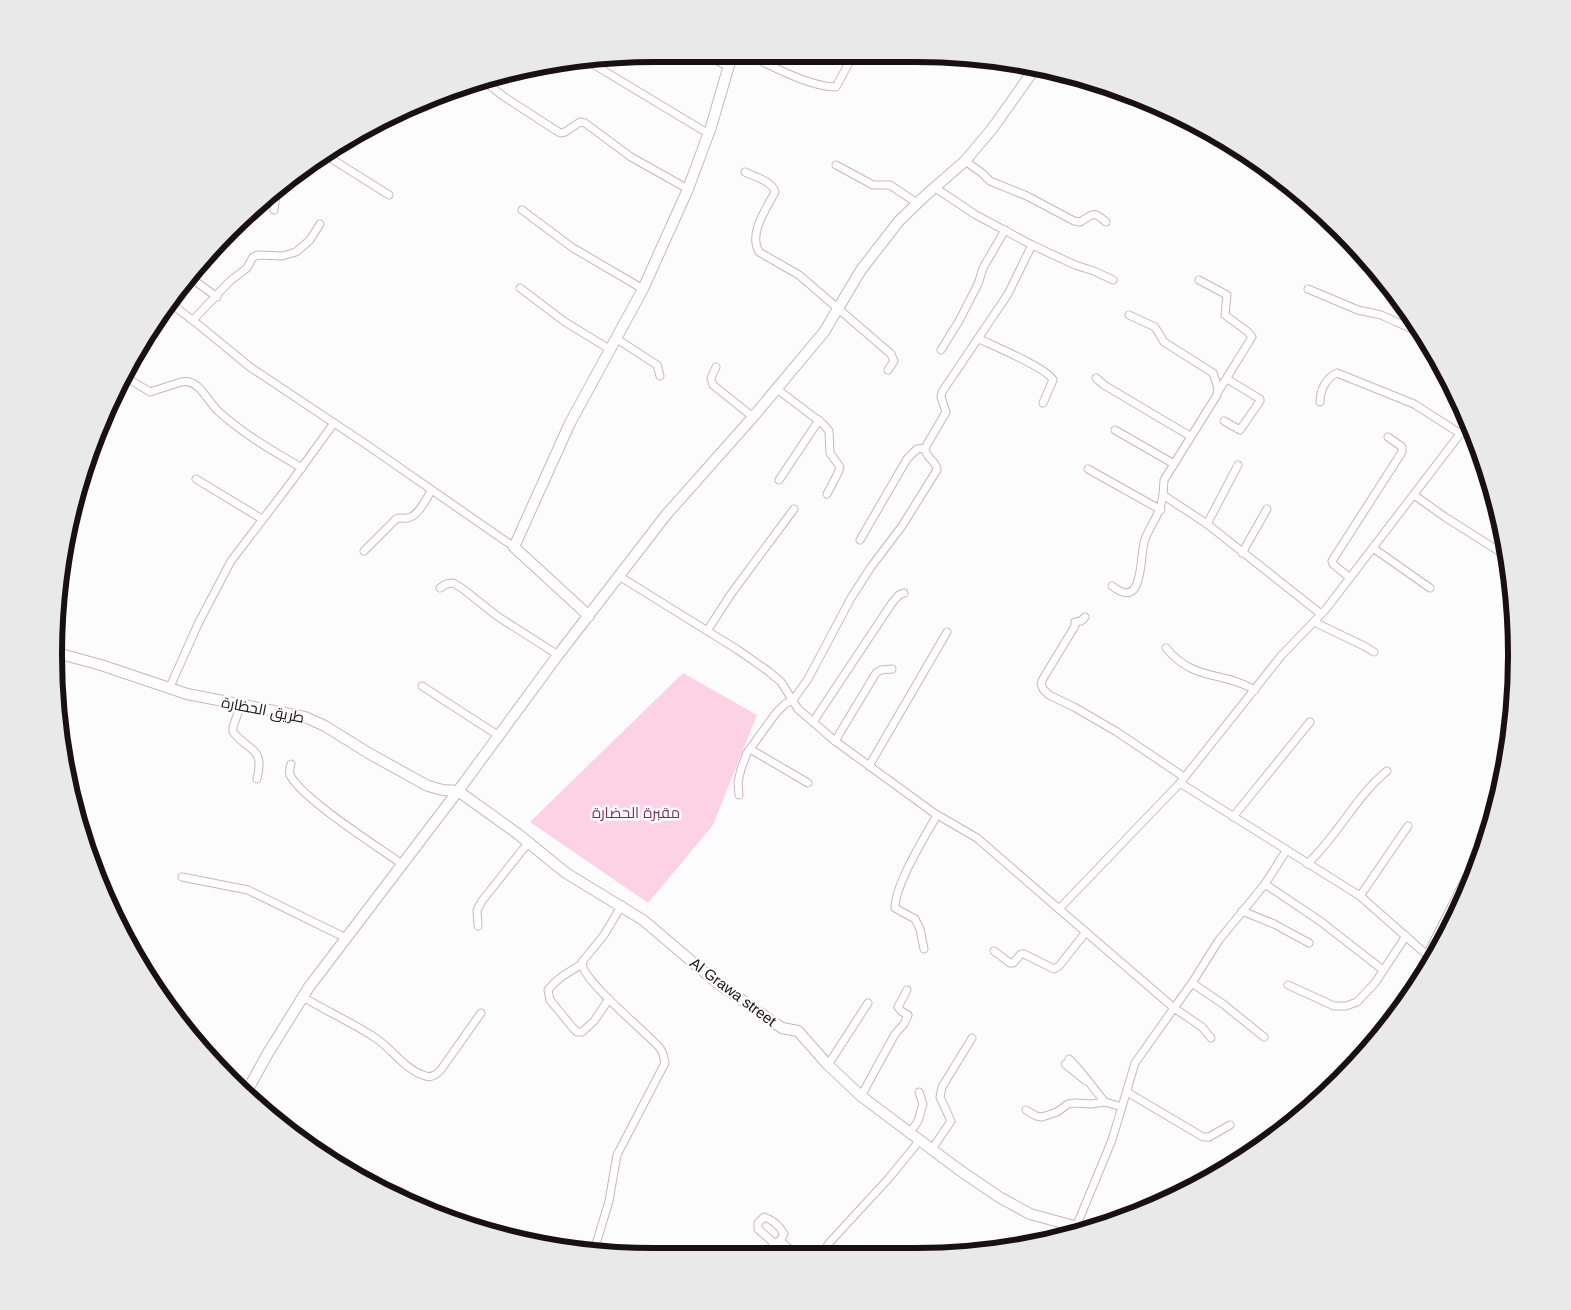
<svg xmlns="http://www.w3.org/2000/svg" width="1571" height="1310" font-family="Arial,Cairo,sans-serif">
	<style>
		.green { fill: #fdd2e5 }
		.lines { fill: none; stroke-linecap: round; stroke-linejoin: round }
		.street-casing { stroke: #cfb3bf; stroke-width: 9 }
		.secondary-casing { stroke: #cfb3bf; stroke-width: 12 }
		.street { stroke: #fff; stroke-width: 7 }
		.secondary { stroke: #fff; stroke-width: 10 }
		.labels { text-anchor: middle; stroke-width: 5; stroke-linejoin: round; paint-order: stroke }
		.street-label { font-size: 15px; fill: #191014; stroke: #fcfcfc }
		.park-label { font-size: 15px; fill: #832f5c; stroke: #fcfcfc }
		.rim { fill: none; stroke: #191014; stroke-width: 6 }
	</style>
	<rect width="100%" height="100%" fill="#fcfcfc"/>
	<polygon class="green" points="683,673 757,715 713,825 648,903 530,822"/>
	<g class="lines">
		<g class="street-casing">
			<g id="street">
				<polyline points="706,55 729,67"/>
				<path d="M748 55C772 66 810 87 836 87L852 57"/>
				<polyline points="591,63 709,134"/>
				<polyline points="485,82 503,96 560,133 565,132 580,122 585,123 631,157 688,189"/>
				<polyline points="327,156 389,195"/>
				<path d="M965 161 982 173 990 181 1027 196 1074 221 1080 222C1094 214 1092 210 1106 222"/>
				<polyline points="836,165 873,185 890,185 917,203"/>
				<path d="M745 172C755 177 772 181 775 192 767 208 748 233 759 252L799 275 891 354 894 361 888 370"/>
				<polyline points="274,210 276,194"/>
				<polyline points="522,210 573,248 643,289"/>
				<polyline points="1032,245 1075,265 1094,271 1113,280"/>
				<polyline points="197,270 194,278 195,281 217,297"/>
				<polyline points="1199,280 1227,295 1225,315 1248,332 1252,337 1218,392"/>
				<polyline points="520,288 565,322 611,350"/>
				<polyline points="1308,289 1358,310 1381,315 1423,334"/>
				<polyline points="170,303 200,326 250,367 367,445 514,547"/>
				<polyline points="1129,315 1155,327 1164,342 1213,373 1218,388 1217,395 1164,480 1163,495 1207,524 1321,614"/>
				<polyline points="193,320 230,281 247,268 253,257 258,255 282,256 296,252 310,240 320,224"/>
				<polyline points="617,339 657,365 660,376"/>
				<path d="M979 339C994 346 1047 368 1053 380L1043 403"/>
				<polyline points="941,350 959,321 978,284 983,268 1005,230"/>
				<polyline points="716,367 711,378 713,385 753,417"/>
				<path d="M127 378 150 392 181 382C199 378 207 401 218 411 243 434 273 451 302 468"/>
				<polyline points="1096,378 1104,385 1190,436"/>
				<polyline points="777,389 823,424 829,431 830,453 840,467 838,473 827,494"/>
				<path d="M1320 402C1320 390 1326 378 1337 373L1414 404 1461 434"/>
				<polyline points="1224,421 1240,430 1260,401 1260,399 1227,379"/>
				<polyline points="1115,430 1174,464"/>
				<polyline points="1088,469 1161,510"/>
				<polyline points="196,479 262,519"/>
				<polyline points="779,480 819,420"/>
				<polyline points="1414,495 1445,517 1508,557"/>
				<polyline points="1207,524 1238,465"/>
				<polyline points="860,540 907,459 917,449 925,448"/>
				<polyline points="1373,548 1430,588"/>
				<path d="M364 551 396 519C400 517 403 519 407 518 418 517 426 499 431 491"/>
				<polyline points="1242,553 1267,509"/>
				<polyline points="619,576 738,650 768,671 781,682 798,709 835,741 934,813 977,838 1059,909 1180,783 1281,656 1326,609 1470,421"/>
				<polyline points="1350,578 1333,564 1332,561 1402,452 1402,447 1388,437"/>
				<path d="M1112 586C1145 612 1139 556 1145 539 1152 522 1160 515 1163 495"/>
				<polyline points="440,588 446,584 453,583 463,589 497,616 558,655"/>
				<polyline points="1085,617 1081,621 1075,622 1075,626 1044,677 1041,683 1043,689 1049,695 1074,707 1117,732 1184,777"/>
				<polyline points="1314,622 1364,646 1374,652"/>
				<polyline points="707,631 731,594 794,509"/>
				<path d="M1166 648C1194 682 1223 671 1255 690"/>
				<polyline points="422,686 499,736"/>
				<polyline points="169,689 198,624 231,561 289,485 334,423"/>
				<path d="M241 704 233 727V732C249 752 265 747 257 779"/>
				<polyline points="813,722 892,603 899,595 904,593"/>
				<polyline points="835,741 876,673 881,670 892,669"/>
				<polyline points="750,749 808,783"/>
				<path d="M291 764C290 767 289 771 290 775 301 798 378 847 402 864"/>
				<polyline points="869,766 947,632"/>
				<polyline points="1180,783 1360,896 1427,955 1433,958"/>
				<path d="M739 795 738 782 741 769 747 753 776 713 785 704 793 700 808 679 851 598 871 567 902 526 937 470C937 461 925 458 925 448L946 412 941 397 942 392 1008 294 1032 245 976 215 934 187"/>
				<polyline points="1233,817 1310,722"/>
				<path d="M1307 864C1338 836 1355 797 1387 771"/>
				<polyline points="182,877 248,890 346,938"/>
				<polyline points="1265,884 1320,921 1383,970"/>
				<polyline points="1360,896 1408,826"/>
				<polyline points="1059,909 1174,1008 1192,983 1219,940 1265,884 1286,851"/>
				<polyline points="1242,911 1274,924 1309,943"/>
				<polyline points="478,926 477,910 482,901 528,843"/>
				<path d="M924 949 920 929 915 919 895 908C895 884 925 837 937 815"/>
				<polyline points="994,951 1010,963 1013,963 1021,954 1024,954 1054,969 1059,966 1086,932"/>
				<polyline points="1427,955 1485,840"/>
				<path d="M582 964C569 972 557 978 548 990L550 1000 573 1028 577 1032H582L594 1021 609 999"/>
				<polyline points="1192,983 1223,1004 1264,1037"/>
				<polyline points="1288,985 1334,1006 1346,1006 1357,1002 1375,983 1406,936"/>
				<path d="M303 997C326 1011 351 1022 374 1037 392 1048 404 1070 426 1076 431 1078 435 1075 440 1071L481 1013"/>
				<path d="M1069 1059C1083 1072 1092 1087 1105 1102"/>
				<polyline points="1065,1064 1086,1081"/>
				<polyline points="828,1065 868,1003"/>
				<polyline points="1127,1092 1203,1137 1209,1137 1230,1125"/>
				<polyline points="861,1096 895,1034 904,1024 908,1015 901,1011 898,1007 907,990"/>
				<polyline points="1026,1110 1036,1116 1042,1117 1057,1112 1068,1104 1076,1103 1091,1104 1105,1102 1122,1107"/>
				<polyline points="909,1134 918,1121 923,1104 919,1092"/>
				<polyline points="932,1149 951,1121 940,1097 942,1087 972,1038"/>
				<path d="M386 1190C399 1188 404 1193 413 1202"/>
				<polyline points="1076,1227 1112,1140 1135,1063 1174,1008 1202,1027 1211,1038"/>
				<polyline points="1064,1236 1068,1224"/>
				<path d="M774 1243 758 1229V1223L764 1217C773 1220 779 1225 784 1234L780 1241"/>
				<path d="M594 1251 609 1201 617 1155 665 1063 663 1054 660 1048C646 1032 580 979 582 962L604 935 622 905"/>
				<polyline points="765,1256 774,1243 780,1241 798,1256"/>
				<polyline points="820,1256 830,1242 889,1178 920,1140"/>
			</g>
		</g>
		<g class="secondary-casing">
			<g id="secondary">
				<polyline points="589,616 514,547 570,423 643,289 688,189 711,127 732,55"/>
				<polyline points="57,653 101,665 187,694 305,717 325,726 370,754 428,786 443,790 458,791 518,834 566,873 643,920 716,982 782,1028 798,1031 828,1065 861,1096 958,1169 999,1197 1030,1214 1085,1229"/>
				<polyline points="246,1093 268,1053 309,987 458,791 558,655 666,515 753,417 824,332 861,270 899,221 926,195 965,161 992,129 1036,67"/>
			</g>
		</g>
		<use href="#street" class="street"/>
		<use href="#secondary" class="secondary"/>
	</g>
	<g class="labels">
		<g class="street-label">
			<text transform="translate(263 710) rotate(11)" y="5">طريق الحظارة</text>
			<text transform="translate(733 992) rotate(37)" y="5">Al Grawa street</text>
		</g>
		<g class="park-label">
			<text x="636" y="818">مقبرة الحضارة</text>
		</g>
	</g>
	<path d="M0 0H1571V1310H0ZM654 62H916A592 592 0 0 1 1508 654V656A592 592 0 0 1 916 1248H654A592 592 0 0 1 62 656V654A592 592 0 0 1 654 62Z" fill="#eae9e9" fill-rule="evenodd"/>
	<path class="rim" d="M654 62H916A592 592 0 0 1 1508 654V656A592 592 0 0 1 916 1248H654A592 592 0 0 1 62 656V654A592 592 0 0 1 654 62Z"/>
</svg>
